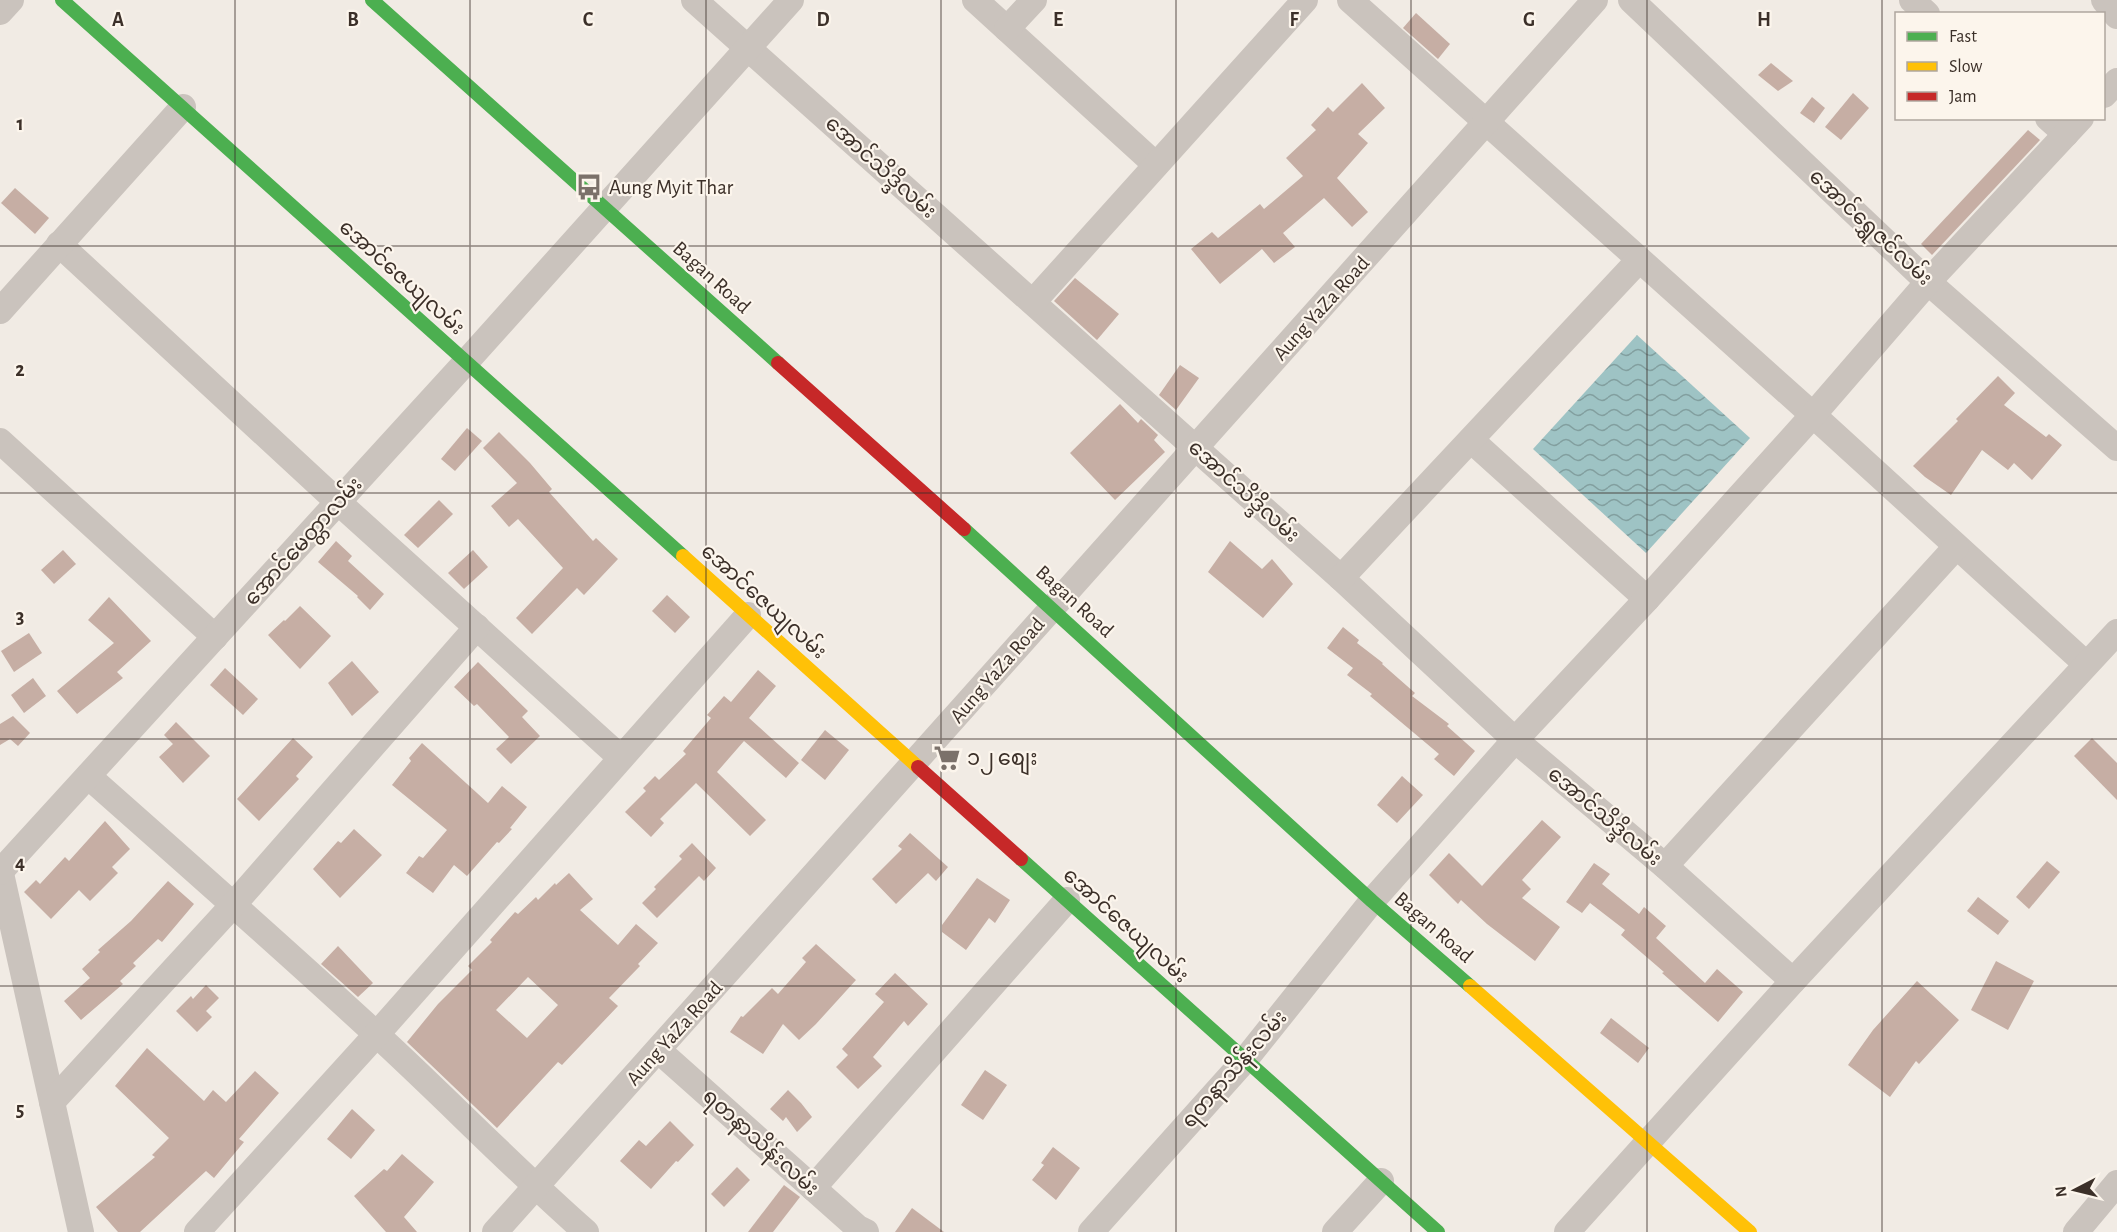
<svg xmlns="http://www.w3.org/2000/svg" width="2117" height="1232" font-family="'Alegreya Sans','Noto Sans Myanmar',sans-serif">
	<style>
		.water { fill: url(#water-waves) }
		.building { fill: #c6aea4; fill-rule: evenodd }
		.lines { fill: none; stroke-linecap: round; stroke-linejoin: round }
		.street { stroke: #cac3bd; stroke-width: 26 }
		.fast { stroke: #4caf50; stroke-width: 14 }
		.slow { stroke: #ffc107; stroke-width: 14 }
		.jam { stroke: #c62828; stroke-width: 14 }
		.grid { fill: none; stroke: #3c3029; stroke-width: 1.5; stroke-opacity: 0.55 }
		.labels { text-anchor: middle; stroke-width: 4.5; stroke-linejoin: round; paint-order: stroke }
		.street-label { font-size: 21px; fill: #3c3029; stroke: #fcf5ec }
		.poi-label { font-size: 21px; fill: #3c3029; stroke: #fcf5ec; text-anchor: start }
		.grid-label { font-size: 20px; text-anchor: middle; font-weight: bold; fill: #3c3029; stroke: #fcf5ec; stroke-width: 4.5; stroke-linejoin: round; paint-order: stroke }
	</style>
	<defs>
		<pattern id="water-waves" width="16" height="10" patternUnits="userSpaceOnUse" patternTransform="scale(1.5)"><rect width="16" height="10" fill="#9ec3c4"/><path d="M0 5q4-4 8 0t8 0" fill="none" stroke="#829f9f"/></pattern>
	</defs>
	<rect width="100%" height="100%" fill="#f1ebe4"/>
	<polygon class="water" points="1637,335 1750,438 1646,553 1533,449"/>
	<g class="building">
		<polygon points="1416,13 1450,44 1438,59 1403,28"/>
		<polygon points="1771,63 1793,81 1778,91 1758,75"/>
		<polygon points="1362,83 1385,108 1358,134 1368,143 1337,178 1368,212 1352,227 1324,198 1283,233 1295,247 1274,263 1262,249 1220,284 1191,249 1212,232 1218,238 1260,204 1264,209 1303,176 1286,158 1316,130 1311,125 1328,107 1333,112"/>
		<polygon points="1853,93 1869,108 1841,140 1825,127"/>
		<polygon points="1812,97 1825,108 1814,123 1800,113"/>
		<polygon points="2028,130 2040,140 1932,255 1921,244"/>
		<polygon points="15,188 49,218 35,234 1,203"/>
		<polygon points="1075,278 1119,314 1097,340 1054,301"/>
		<polygon points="1180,365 1199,378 1176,410 1159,395"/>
		<polygon points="1998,376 2015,393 2004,405 2046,437 2049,434 2062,445 2032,480 2014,463 2008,470 1982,450 1951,495 1925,477 1913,466 1958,421 1956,419"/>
		<polygon points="1120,404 1138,423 1141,419 1158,435 1154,440 1165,452 1115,500 1070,453"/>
		<polygon points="467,428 482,441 455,471 441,459"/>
		<polygon points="499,432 530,463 552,489 549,492 593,541 596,538 618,559 584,595 577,588 532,634 516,618 563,568 518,519 509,527 491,506 517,483 483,448"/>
		<polygon points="439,500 453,514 418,548 404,535"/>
		<polygon points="336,541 352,556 348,561 384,594 370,610 357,597 358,596 318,562"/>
		<polygon points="1230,541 1262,569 1272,559 1293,584 1263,618 1208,572"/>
		<polygon points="63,550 76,564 54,584 41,570"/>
		<polygon points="473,550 488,567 464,589 448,573"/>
		<polygon points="667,595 690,617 675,633 652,611"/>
		<polygon points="109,597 151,641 117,672 123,678 77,714 57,691 114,643 88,620"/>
		<polygon points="300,606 331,636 300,669 268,635 284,620 285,621"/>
		<polygon points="1343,627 1359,640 1357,643 1383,663 1382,664 1415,693 1412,696 1449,724 1447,726 1475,751 1454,776 1434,759 1439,754 1370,696 1372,694 1347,675 1353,668 1327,648"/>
		<polygon points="29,633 42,653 14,672 1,651"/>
		<polygon points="352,661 379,692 352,716 328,683"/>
		<polygon points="478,662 528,711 522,717 540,736 511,764 496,749 509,737 477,704 474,706 454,687"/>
		<polygon points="225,668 258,699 243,715 210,685"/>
		<polygon points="758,670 776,686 749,718 799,763 786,778 744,741 717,772 766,820 750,836 696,783 660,819 664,823 651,837 625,812 646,791 643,788 655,776 659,780 686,754 683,751 711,718 707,715 724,696 731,702"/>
		<polygon points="33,678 46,696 24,713 11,695"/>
		<polygon points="13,716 30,733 18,746 10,739 0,745 0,724"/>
		<polygon points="176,722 210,756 183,783 159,757 173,744 164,735"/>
		<polygon points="825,730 849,750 825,780 801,760"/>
		<polygon points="293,738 313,757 296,776 299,779 259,821 237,799"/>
		<polygon points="2092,738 2117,763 2117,800 2074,756"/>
		<polygon points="422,743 488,803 502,786 527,807 510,828 512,829 499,843 497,842 467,876 454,865 433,893 406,873 419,856 423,858 447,830 392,785 411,761 409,758"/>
		<polygon points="1402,776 1423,795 1397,823 1377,805"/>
		<polygon points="1542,820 1561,837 1522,880 1531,889 1522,898 1560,927 1535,961 1487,924 1461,900 1458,904 1429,875 1449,853 1482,886"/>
		<polygon points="105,821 130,849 112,867 118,873 90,901 79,890 51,919 24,892 36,880 40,884 65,857 69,861"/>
		<polygon points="354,829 382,855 340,898 313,869 338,841 341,843"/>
		<polygon points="910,833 948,867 936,881 928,873 896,904 872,879 902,849 898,846"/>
		<polygon points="692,843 716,868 704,881 699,876 657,918 642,903 656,889 654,887 682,859 679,856"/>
		<polygon points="2047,861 2060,872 2029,909 2016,897"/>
		<polygon points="1594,863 1610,874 1602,884 1639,914 1644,907 1666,926 1656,938 1705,983 1717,969 1743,992 1718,1022 1662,973 1664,972 1621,935 1625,930 1590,903 1582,913 1566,902"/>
		<path d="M569 873 593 899 580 910 618 945 636 924 658 943 638 964 640 966 609 998 618 1006 562 1065 558 1062 497 1128 407 1042 438 1004 472 970 468 966 492 942 490 940 515 912 518 914 536 897 538 900 555 883 556 885ZM528 977 558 1005 527 1038 496 1010Z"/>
		<polygon points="977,878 1010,900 995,923 989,918 966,950 942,932 942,925"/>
		<polygon points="168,881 194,904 162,942 158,939 133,963 136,966 120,981 123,984 81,1020 64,1001 90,978 82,969 100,952 98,950 131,921"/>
		<polygon points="1978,897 2009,921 1998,935 1967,911"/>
		<polygon points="816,944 856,980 816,1024 799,1040 783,1024 763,1054 730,1032 741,1016 743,1017 772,988 778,994 806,962 802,958"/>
		<polygon points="338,946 373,983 358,997 321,964"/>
		<polygon points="1996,961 2034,981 2008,1030 1971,1010"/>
		<polygon points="895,973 928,1004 908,1026 904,1021 873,1057 882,1066 858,1089 836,1067 848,1055 842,1049 884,1002 875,994"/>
		<polygon points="1917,981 1959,1020 1919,1064 1916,1061 1890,1097 1848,1065 1873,1030"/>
		<polygon points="206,985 219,998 206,1011 212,1017 197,1032 176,1011 191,996 193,999"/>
		<polygon points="1611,1018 1649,1048 1638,1063 1600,1033"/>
		<polygon points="147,1048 204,1101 213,1090 226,1102 255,1071 279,1093 239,1139 244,1142 214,1178 206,1171 140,1232 118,1232 96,1207 155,1157 152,1155 169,1138 115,1086"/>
		<polygon points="985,1070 1007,1085 983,1120 961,1105"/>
		<polygon points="788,1090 801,1103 812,1117 797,1132 786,1117 783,1121 770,1109"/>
		<polygon points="352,1109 375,1130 351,1159 327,1139"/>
		<polygon points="670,1121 694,1145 678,1162 676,1161 651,1189 620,1161 639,1140 646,1146"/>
		<polygon points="1053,1147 1080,1168 1056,1200 1032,1180 1044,1165 1041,1163"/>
		<polygon points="402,1154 434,1182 404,1217 417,1232 386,1232 354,1196 384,1169 387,1171"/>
		<polygon points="737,1167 750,1180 724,1207 711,1194"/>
		<polygon points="784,1185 800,1197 773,1232 748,1232"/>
		<polygon points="912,1208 944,1232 895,1232"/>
	</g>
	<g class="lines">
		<g class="street">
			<polyline points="694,0 1341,578 1515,740 1665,866 1793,981"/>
			<polyline points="975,0 1156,165"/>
			<polyline points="1350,0 1813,415 2086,664"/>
			<polyline points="1631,0 1928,282 2117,448"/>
			<polyline points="1912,0 1927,14"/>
			<polyline points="2104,0 2117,16"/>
			<polyline points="0,12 11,0"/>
			<polyline points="1007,29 1034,0"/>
			<polyline points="2104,95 2117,81"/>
			<polyline points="2048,118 2066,134"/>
			<polyline points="59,244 338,502 621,758"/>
			<polyline points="1033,302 1305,0"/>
			<polyline points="0,311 183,107"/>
			<polyline points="1471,440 1647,599"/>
			<polyline points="0,441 215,637"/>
			<polyline points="1341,578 1639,260"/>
			<path d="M88 776C184 861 281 946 375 1033 446 1098 513 1168 586 1232"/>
			<polyline points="1665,866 1956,547"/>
			<polyline points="0,869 81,1232"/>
			<polyline points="0,872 466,362 791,0"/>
			<polyline points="658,1050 858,1228 866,1232"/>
			<polyline points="52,1102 234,904 477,627"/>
			<polyline points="813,1188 1067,900"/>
			<polyline points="197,1232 377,1034 748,615"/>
			<polyline points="495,1232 1595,0"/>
			<polyline points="1091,1232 1245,1060 1372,901 1515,740 1647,599 1813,415 1928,282 2081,118"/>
			<polyline points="1335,1232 1381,1181"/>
			<polyline points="1567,1232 1793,981 2117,632"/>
			<polyline points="2076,1232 2117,1183"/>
		</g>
		<g class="fast">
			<polyline points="62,0 683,556"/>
			<polyline points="372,0 778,363"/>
			<polyline points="964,529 1372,901 1470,986"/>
			<polyline points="1021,859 1438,1232"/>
		</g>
		<g class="slow">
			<polyline points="683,556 918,767"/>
			<polyline points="1470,986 1750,1232"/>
		</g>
		<g class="jam">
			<polyline points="778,363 964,529"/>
			<polyline points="918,767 1021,859"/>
		</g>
	</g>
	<path class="grid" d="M235 0V1232M470 0V1232M706 0V1232M941 0V1232M1176 0V1232M1411 0V1232M1647 0V1232M1882 0V1232M0 246H2117M0 493H2117M0 739H2117M0 986H2117"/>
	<defs>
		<g id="bus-bare" transform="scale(2.07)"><path d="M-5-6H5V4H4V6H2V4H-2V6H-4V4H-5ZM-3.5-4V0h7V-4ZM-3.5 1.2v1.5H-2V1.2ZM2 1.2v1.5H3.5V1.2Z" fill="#7b716a" stroke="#fcf5ec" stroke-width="2.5" paint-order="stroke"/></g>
		<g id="supermarket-bare" transform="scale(2.07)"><path d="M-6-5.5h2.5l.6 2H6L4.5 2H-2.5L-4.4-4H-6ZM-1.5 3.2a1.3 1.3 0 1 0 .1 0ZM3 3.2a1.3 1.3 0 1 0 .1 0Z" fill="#7b716a" stroke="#fcf5ec" stroke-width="2.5" paint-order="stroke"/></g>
	</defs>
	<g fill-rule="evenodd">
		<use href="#bus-bare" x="589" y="187"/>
		<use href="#supermarket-bare" x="947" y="758"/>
	</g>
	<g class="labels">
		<g class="street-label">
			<text transform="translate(881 167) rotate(42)" y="7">အောင်သိဒ္ဒိလမ်း</text>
			<text transform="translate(1871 227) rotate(43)" y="7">အောင်ရွှေဇင်လမ်း</text>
			<text transform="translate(402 277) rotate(42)" y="7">အောင်ဇေယျလမ်း</text>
			<text transform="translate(712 277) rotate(42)" y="7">Bagan Road</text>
			<text transform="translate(1321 308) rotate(-48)" y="7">Aung YaZa Road</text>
			<text transform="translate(1244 491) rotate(42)" y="7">အောင်သိဒ္ဒိလမ်း</text>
			<text transform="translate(303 541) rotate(-48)" y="7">အောင်မေတ္တာလမ်း</text>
			<text transform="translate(764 601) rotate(42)" y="7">အောင်ဇေယျလမ်း</text>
			<text transform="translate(1075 601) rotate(42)" y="7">Bagan Road</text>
			<text transform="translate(997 670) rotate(-49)" y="7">Aung YaZa Road</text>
			<text transform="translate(1605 816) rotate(40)" y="7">အောင်သိဒ္ဒိလမ်း</text>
			<text transform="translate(1126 925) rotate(42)" y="7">အောင်ဇေယျလမ်း</text>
			<text transform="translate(1434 927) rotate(41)" y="7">Bagan Road</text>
			<text transform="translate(674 1033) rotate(-48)" y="7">Aung YaZa Road</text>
			<text transform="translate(1234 1069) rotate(-49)" y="7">ရတနာသိန်းလမ်း</text>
			<text transform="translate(761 1142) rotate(42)" y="7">ရတနာသိန်းလမ်း</text>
		</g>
		<g class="poi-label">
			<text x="609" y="194">Aung Myit Thar</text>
			<text x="967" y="765">၁၂ စျေး</text>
		</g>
	</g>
	<g class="grid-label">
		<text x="118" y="26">A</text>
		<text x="353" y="26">B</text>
		<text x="588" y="26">C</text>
		<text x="823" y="26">D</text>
		<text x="1058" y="26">E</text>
		<text x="1294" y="26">F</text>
		<text x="1529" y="26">G</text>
		<text x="1764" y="26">H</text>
		<text x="20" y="130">1</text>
		<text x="20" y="376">2</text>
		<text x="20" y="623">3</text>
		<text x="20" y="869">4</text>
		<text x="20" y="1116">5</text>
	</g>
	<rect x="1895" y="12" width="210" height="108" fill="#fcf5ec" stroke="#afa69e" stroke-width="1.5"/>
	<rect x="1907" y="32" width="30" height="9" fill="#4caf50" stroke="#afa69e" stroke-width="1.5"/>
	<text x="1949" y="42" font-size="18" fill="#3c3029">Fast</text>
	<rect x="1907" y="62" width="30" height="9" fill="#ffc107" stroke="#afa69e" stroke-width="1.5"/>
	<text x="1949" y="72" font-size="18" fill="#3c3029">Slow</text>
	<rect x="1907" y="92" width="30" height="9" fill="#c62828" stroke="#afa69e" stroke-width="1.5"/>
	<text x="1949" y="102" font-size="18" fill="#3c3029">Jam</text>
	<g transform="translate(2075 1190) rotate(263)" stroke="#fcf5ec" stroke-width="4.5" paint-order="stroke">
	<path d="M0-4.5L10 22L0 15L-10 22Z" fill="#3c3029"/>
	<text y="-9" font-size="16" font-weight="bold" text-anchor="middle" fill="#3c3029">N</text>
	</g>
</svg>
